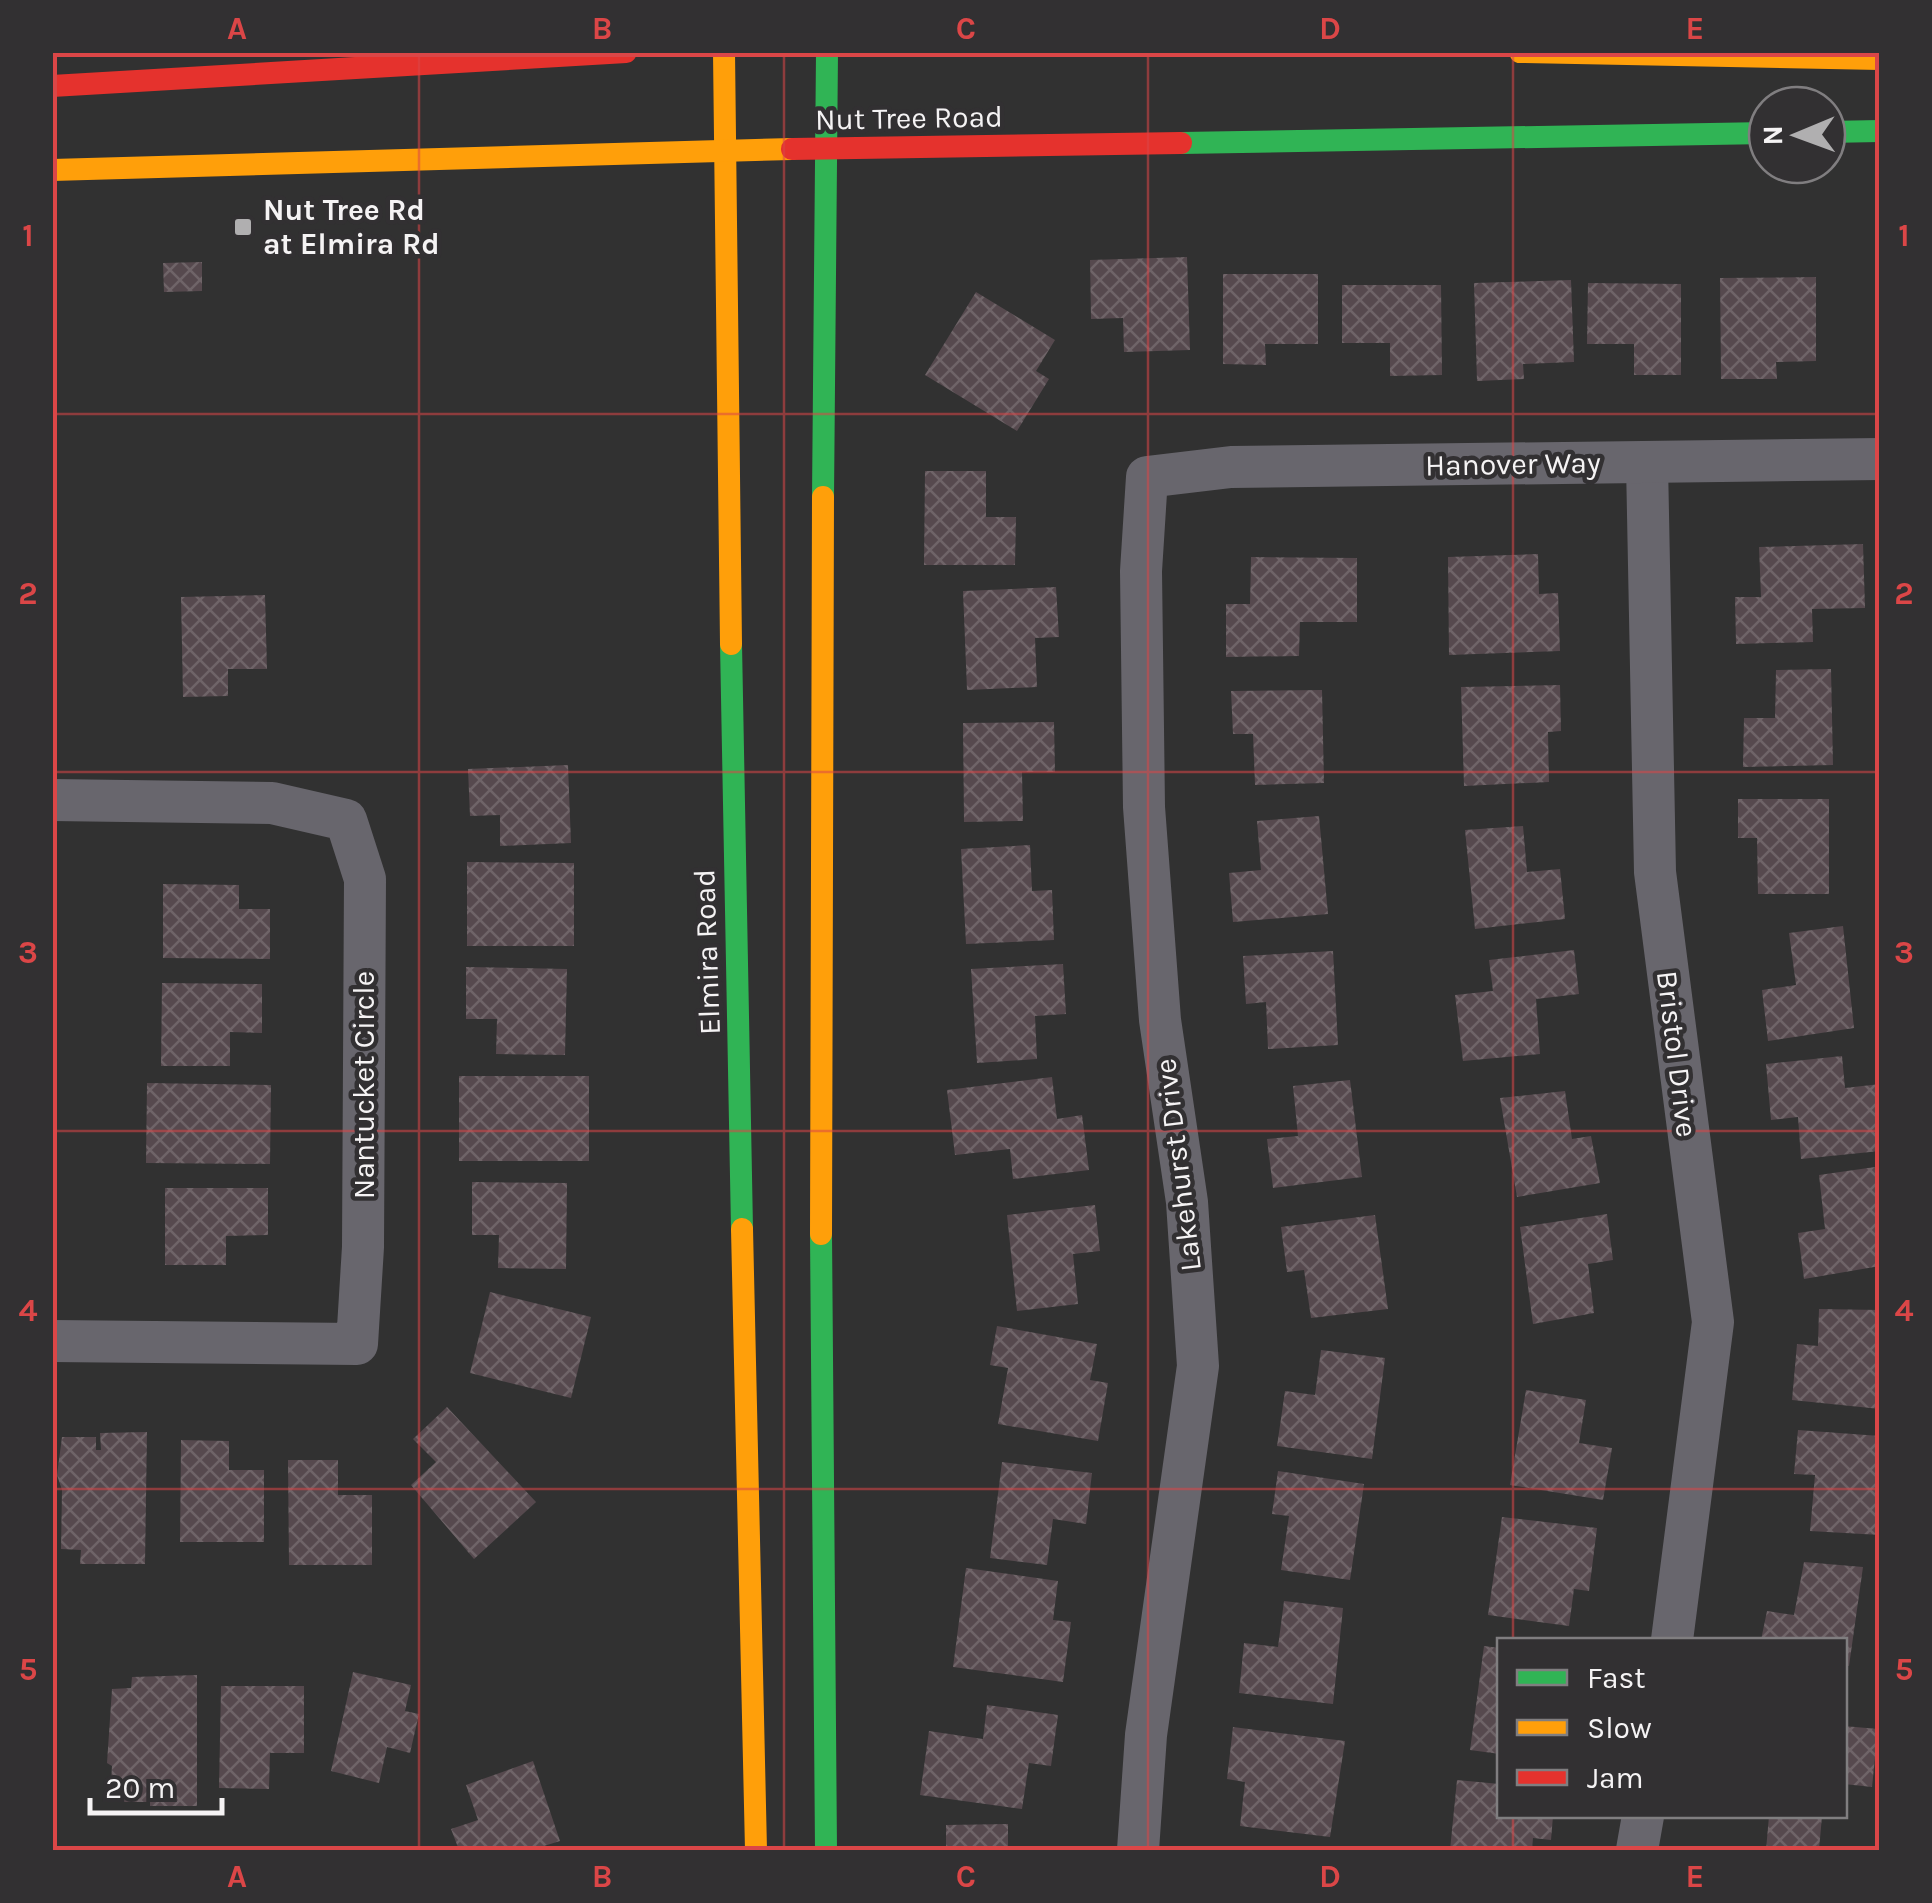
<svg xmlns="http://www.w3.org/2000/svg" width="1932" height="1903" font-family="Karla,sans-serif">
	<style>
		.building { fill: url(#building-cross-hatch) }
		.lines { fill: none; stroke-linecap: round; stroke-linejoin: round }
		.street { stroke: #68666d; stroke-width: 42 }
		.fast { stroke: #30b455; stroke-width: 22 }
		.slow { stroke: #ff9f0a; stroke-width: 22 }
		.jam { stroke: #e5322d; stroke-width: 22 }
		.grid { fill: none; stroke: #db4647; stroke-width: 2.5; stroke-opacity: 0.55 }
		.poi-dot { fill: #b0afb0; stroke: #323032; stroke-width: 4 }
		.labels { text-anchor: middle; stroke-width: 9; stroke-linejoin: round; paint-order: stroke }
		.street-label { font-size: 30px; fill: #f5f3f4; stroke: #323032 }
		.poi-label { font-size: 30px; font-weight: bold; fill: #f5f3f4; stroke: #323032; text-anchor: start }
		.neatline { fill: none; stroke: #db4647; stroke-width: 4 }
		.grid-label { font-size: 32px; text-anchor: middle; font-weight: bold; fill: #db4647 }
	</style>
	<defs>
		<pattern id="building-cross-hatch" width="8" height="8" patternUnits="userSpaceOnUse" patternTransform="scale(2.5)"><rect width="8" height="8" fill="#56494e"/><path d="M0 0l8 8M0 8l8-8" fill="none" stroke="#6f6468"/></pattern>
	</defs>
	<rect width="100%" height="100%" fill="#313131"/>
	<g class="building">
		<polygon points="1187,257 1190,350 1124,352 1123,318 1091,319 1090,260"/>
		<polygon points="202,262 202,291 164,292 163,263"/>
		<polygon points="1223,274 1318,274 1318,344 1265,344 1266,365 1223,364"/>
		<polygon points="1816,277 1816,361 1776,362 1777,379 1721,379 1720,278"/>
		<polygon points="1571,280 1574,362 1523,364 1524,379 1477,381 1474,283"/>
		<polygon points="1588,283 1681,284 1681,375 1634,375 1634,344 1587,344"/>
		<polygon points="1342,285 1441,285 1442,375 1390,376 1390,343 1342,343"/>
		<polygon points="976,292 1055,340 1036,371 1049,379 1017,431 925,375"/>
		<polygon points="925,471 986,471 986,517 1016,517 1015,565 924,565"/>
		<polygon points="1863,544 1865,608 1812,609 1813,642 1736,644 1735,597 1761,597 1759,547"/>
		<polygon points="1538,554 1539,594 1558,593 1560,651 1449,655 1448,557"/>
		<polygon points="1251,557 1357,558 1357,622 1300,622 1299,656 1226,657 1226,604 1250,604"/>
		<polygon points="1056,587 1059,637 1035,638 1037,687 967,690 963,591"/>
		<polygon points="265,595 267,669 228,669 228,696 183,697 181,597"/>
		<polygon points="1831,669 1833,765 1743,767 1744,718 1775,718 1776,670"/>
		<polygon points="1560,685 1561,731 1548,732 1549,782 1464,786 1461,687"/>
		<polygon points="1322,690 1324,783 1255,785 1253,734 1233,734 1231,691"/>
		<polygon points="1054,722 1055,772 1022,772 1023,821 964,822 963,723"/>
		<polygon points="568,765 571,843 500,846 500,815 470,816 468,769"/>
		<polygon points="1738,799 1829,799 1829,894 1758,894 1757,838 1738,838"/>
		<polygon points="1319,816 1328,914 1233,922 1229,873 1261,870 1257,821"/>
		<polygon points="1523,826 1527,872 1560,869 1565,919 1475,929 1465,830"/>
		<polygon points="1030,845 1032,891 1052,890 1054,940 966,944 961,849"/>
		<polygon points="467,862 574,863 574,946 467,946"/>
		<polygon points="163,884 239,885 239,909 270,909 270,959 163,958"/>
		<polygon points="1843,926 1854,1028 1768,1041 1762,990 1796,985 1789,933"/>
		<polygon points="1574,950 1579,994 1536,999 1540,1054 1463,1061 1455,995 1493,991 1489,960"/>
		<polygon points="1333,951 1338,1045 1268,1049 1266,1002 1246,1004 1243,956"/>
		<polygon points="1063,964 1066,1014 1035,1016 1037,1059 977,1063 971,969"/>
		<polygon points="466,967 567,969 565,1055 496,1054 497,1019 466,1019"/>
		<polygon points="162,983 262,984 262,1033 230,1032 230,1066 161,1066"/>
		<polygon points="1842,1056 1845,1088 1880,1084 1880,1151 1801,1159 1798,1117 1771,1120 1766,1064"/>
		<rect x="459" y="1076" width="130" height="85"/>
		<polygon points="1052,1077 1057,1119 1082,1115 1089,1170 1013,1179 1010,1149 955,1155 947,1090"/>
		<polygon points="1350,1080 1362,1177 1273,1188 1267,1139 1298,1136 1293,1086"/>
		<polygon points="147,1083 271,1085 270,1164 146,1163"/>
		<polygon points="1565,1091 1572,1139 1591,1136 1600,1183 1517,1197 1500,1098"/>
		<polygon points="1875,1167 1880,1266 1804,1279 1798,1233 1825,1229 1819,1175"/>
		<polygon points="472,1182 567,1183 566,1269 498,1268 499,1235 472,1235"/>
		<polygon points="165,1188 268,1188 268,1235 226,1236 226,1265 165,1265"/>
		<polygon points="1095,1205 1100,1251 1073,1254 1078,1304 1017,1311 1007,1215"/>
		<polygon points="1607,1214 1613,1260 1588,1264 1594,1313 1533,1324 1520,1227"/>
		<polygon points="1375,1215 1388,1309 1311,1318 1304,1270 1287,1272 1281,1227"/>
		<polygon points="490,1292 591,1317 571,1398 470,1373"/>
		<polygon points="1819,1309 1880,1310 1880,1409 1792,1400 1797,1344 1818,1346"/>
		<polygon points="997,1326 1097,1344 1090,1380 1108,1383 1098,1441 998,1424 1008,1368 990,1365"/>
		<polygon points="1321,1350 1385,1358 1372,1459 1277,1446 1285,1391 1315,1395"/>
		<polygon points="1526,1390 1586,1400 1579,1443 1612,1448 1603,1500 1510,1485"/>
		<polygon points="447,1407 536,1502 474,1559 411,1485 436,1462 413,1439"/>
		<polygon points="1798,1430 1880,1436 1880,1535 1810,1531 1815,1475 1794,1474"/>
		<polygon points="147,1432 145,1564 80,1564 81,1550 61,1549 62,1490 57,1475 62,1437 96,1437 96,1450 101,1450 100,1433"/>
		<polygon points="181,1440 229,1441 229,1470 264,1470 264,1542 180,1542"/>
		<polygon points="288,1460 338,1460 338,1495 372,1495 372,1565 289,1565"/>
		<polygon points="1002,1462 1092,1473 1086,1524 1053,1519 1047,1565 990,1558"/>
		<polygon points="1278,1471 1364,1484 1350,1580 1281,1570 1289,1516 1272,1514"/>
		<polygon points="1502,1517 1597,1528 1589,1591 1574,1589 1569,1626 1488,1615"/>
		<polygon points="1804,1562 1863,1567 1849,1666 1844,1665 1844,1640 1761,1640 1767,1611 1794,1615"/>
		<polygon points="966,1568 1058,1581 1053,1620 1071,1622 1063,1682 953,1667"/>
		<polygon points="1284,1601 1343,1608 1333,1704 1239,1693 1244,1643 1278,1647"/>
		<polygon points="1484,1646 1500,1648 1500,1754 1470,1750"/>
		<polygon points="353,1672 411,1685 405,1711 419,1714 410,1753 387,1747 379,1783 331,1771"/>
		<polygon points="197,1675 197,1806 150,1806 150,1797 147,1802 114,1802 114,1797 110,1798 112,1766 107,1763 112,1689 131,1688 132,1677"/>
		<polygon points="221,1686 304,1686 304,1753 270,1753 269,1789 219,1788"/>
		<polygon points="987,1705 1058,1715 1051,1766 1029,1763 1022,1809 920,1795 929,1731 983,1739"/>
		<polygon points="1844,1726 1878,1729 1872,1787 1844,1784"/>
		<polygon points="1233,1727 1345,1741 1330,1837 1240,1826 1245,1782 1227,1779"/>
		<polygon points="533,1761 560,1841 531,1850 459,1850 451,1829 478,1820 466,1785"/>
		<polygon points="1457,1780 1500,1784 1500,1816 1553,1816 1551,1840 1533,1838 1532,1850 1450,1850"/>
		<polygon points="1769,1816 1822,1816 1819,1850 1766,1850"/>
		<polygon points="1008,1824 1008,1850 946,1850 946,1825"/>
	</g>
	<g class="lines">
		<g class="street">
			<polyline points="1647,463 1655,872 1713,1322 1672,1640"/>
			<polyline points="52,800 272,803 346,820 365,879 363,1247 357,1344 52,1341"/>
			<polyline points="1138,1850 1146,1735 1198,1366 1187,1202 1160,1020 1144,807 1141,571 1147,477 1231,467 1880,459"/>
			<polyline points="1637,1850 1643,1816"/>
		</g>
		<g class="fast">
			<polyline points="1827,132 1880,131"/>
			<polyline points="1181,143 1767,133"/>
			<polyline points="823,497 827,52"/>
			<polyline points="731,644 742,1229"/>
			<polyline points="821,1234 826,1850"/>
		</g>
		<g class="slow">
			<polyline points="724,52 731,644"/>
			<polyline points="1520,52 1880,59"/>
			<polyline points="52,170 792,149"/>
			<polyline points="742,1229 756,1850"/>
			<polyline points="821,1234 823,497"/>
		</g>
		<g class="jam">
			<polyline points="52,86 626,52"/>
			<polyline points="792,149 1181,143"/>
		</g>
	</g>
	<path class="grid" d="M419 52V1850M784 52V1850M1148 52V1850M1513 52V1640M52 414H1880M52 772H1880M52 1131H1880M52 1489H1880M1513 1816V1850"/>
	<rect class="poi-dot" x="233" y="217" width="20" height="20" rx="5"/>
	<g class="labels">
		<g class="street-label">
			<text transform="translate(909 118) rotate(-1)" y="10">Nut Tree Road</text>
			<text transform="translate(1513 464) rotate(-1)" y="10">Hanover Way</text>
			<text transform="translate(707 952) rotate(-92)" y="10">Elmira Road</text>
			<text transform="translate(1677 1054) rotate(83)" y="10">Bristol Drive</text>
			<text transform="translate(364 1085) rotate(-90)" y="10">Nantucket Circle</text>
			<text transform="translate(1178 1165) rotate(-97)" y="10">Lakehurst Drive</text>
		</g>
		<g class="poi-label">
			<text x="263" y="220">Nut Tree Rd<tspan x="263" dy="34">at Elmira Rd</tspan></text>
		</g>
	</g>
	<rect width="1932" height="1903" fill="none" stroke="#323032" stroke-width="110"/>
	<rect x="1497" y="1638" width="350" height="180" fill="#323032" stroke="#807e80" stroke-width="2.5"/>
	<rect x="1517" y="1670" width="50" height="15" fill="#30b455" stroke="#807e80" stroke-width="2.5"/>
	<text x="1587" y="1688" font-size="30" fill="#f5f3f4">Fast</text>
	<rect x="1517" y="1720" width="50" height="15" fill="#ff9f0a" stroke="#807e80" stroke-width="2.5"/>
	<text x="1587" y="1738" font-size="30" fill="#f5f3f4">Slow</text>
	<rect x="1517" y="1770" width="50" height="15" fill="#e5322d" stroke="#807e80" stroke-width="2.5"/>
	<text x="1587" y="1788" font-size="30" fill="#f5f3f4">Jam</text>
	<g transform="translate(1797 135) rotate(269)"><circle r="48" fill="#323032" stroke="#807e80" stroke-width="2.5"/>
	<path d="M0-8L18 38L0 25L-18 38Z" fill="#b0afb0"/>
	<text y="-15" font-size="28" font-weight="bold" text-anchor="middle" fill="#f5f3f4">N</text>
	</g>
	<path d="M90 1798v15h132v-15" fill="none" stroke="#f5f3f4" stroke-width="5"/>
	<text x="105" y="1798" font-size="30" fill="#f5f3f4" stroke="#323032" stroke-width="8" paint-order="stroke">20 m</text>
	<rect x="55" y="55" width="1822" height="1793" class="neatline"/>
	<g class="grid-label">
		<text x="237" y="39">A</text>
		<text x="602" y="39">B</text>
		<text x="966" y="39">C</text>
		<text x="1330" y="39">D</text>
		<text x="1695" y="39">E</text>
		<text x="28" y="246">1</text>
		<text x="1904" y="246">1</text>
		<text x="28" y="604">2</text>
		<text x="1904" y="604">2</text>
		<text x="28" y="963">3</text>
		<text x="1904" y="963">3</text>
		<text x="28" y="1321">4</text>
		<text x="1904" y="1321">4</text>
		<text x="28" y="1680">5</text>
		<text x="1904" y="1680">5</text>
		<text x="237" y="1887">A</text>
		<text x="602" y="1887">B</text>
		<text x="966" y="1887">C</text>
		<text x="1330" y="1887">D</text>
		<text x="1695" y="1887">E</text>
	</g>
</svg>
